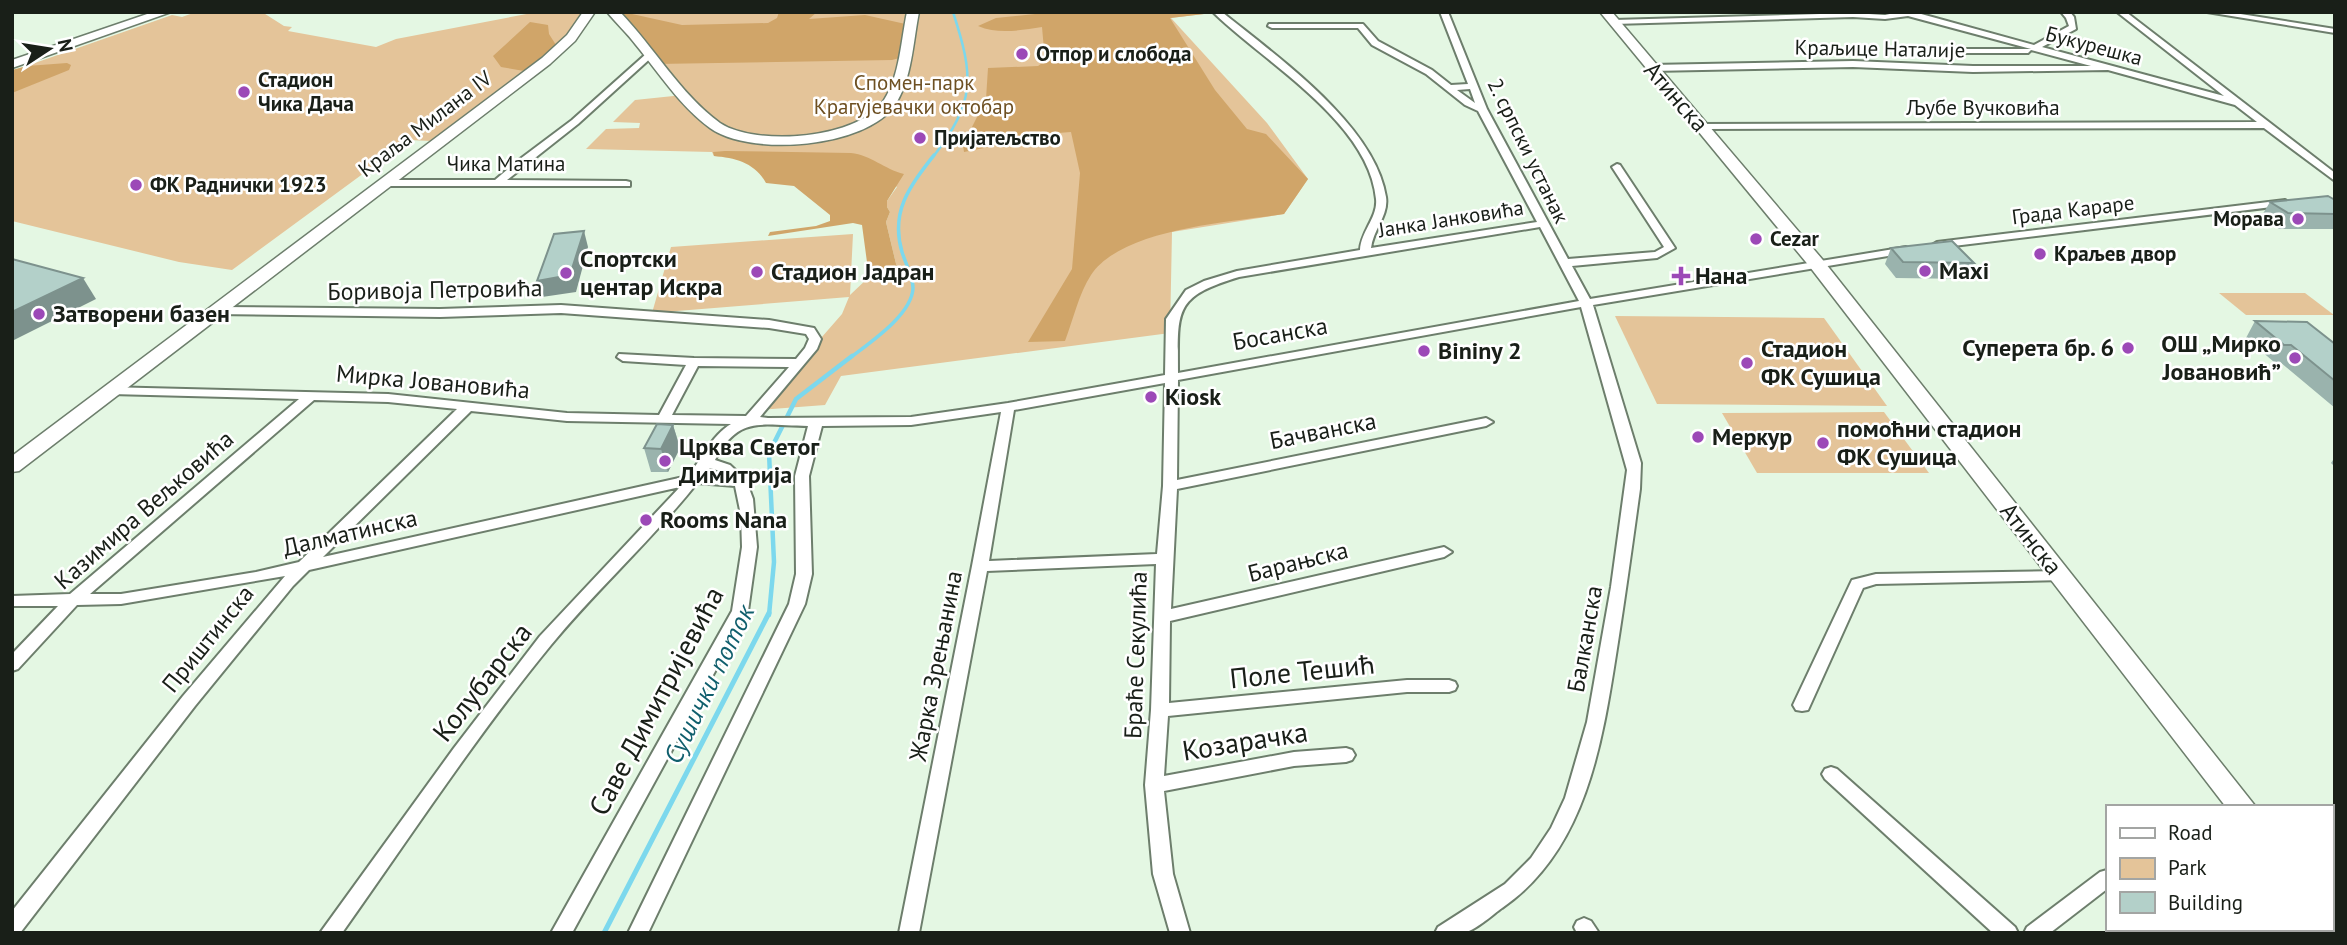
<svg xmlns="http://www.w3.org/2000/svg" width="2347" height="945" font-family="'PT Sans',sans-serif">
	<style>
		.green { fill: #e4c499 }
		.forest { fill: #d0a569 }
		.lines { fill: none; stroke-linecap: round; stroke-linejoin: round }
		.stream-far3 { stroke: #7cd8ed; stroke-width: 2.5 }
		.stream-far2 { stroke: #7cd8ed; stroke-width: 3.5 }
		.stream-far1 { stroke: #7cd8ed; stroke-width: 4.5 }
		.stream { stroke: #7cd8ed; stroke-width: 5 }
		.street-casing { stroke: #6d7e6c; stroke-width: 4 }
		.secondary-casing { stroke: #6d7e6c; stroke-width: 3 }
		.street { fill: #fff; fill-rule: evenodd }
		.secondary { fill: #fff; fill-rule: evenodd }
		.wall { fill: #9ab3ad }
		.shaded-wall { fill: #7d928d }
		.building { fill: #b3d0c9; stroke: #7d928d; stroke-width: 2 }
		.poi-dot { fill: #9c49b7; stroke: #fff; stroke-width: 2.5 }
		.labels { text-anchor: middle; stroke-width: 5; stroke-linejoin: round; paint-order: stroke }
		.far-street-label { font-size: 21px; fill: #191f18; stroke: #fff }
		.far-poi-label { font-size: 21px; font-weight: bold; fill: #191f18; stroke: #fff; text-anchor: start }
		.far-park-label { font-size: 21px; fill: #6e5022; stroke: #fff }
		.street-label { font-size: 24px; fill: #191f18; stroke: #fff }
		.poi-label { font-size: 24px; font-weight: bold; fill: #191f18; stroke: #fff; text-anchor: start }
		.water-label { font-size: 26px; font-style: italic; fill: #105f6d; stroke: #fff }
		.near-street-label { font-size: 28px; fill: #191f18; stroke: #fff }
	</style>
	<rect width="100%" height="100%" fill="#e4f7e3"/>
	<g class="green">
		<path d="M196 12H262L284 26 292 27 288 31 376 47 396 39 537 12H582C562 54 470 111 431 141L409 140 232 270 179 262 12 221V71L172 15 182 17Z"/>
		<polygon points="622,12 1203,12 1204,14 1171,18 1267,123 1308,179 1284,214 1172,232 1170,333 841,376 825,405 758,410 842,314 849,297 652,313 671,247 853,234 850,295 869,277 878,280 894,278 898,272 886,222 890,212 887,207 887,201 897,187 869,166 714,156 712,152 586,149 606,129 639,128 640,123 613,122 635,100 683,95"/>
		<polygon points="2219,293 2305,293 2334,315 2246,315"/>
		<polygon points="1615,316 1824,318 1887,406 1657,404"/>
		<polygon points="1884,412 1929,473 1757,473 1722,413"/>
	</g>
	<g class="forest">
		<polygon points="623,12 682,25 768,23 777,18 779,12 817,12 809,19 865,15 910,25 903,57 892,60 656,64 617,15"/>
		<path d="M1054 12H1203L1204 14 1170 18 1215 90 1247 129 1266 134 1308 179 1284 214C1232 222 1122 228 1091 275 1079 293 1073 320 1065 341L1028 342 1072 269 1080 173 1071 132 1019 136V141L964 152 963 145 986 99 988 68 1038 66 1045 61 1042 27C1021 30 999 35 978 26L996 18Z"/>
		<polygon points="530,22 548,25 549,34 556,45 524,71 501,67 493,56"/>
		<polygon points="67,63 71,65 69,70 12,93 12,70 27,66"/>
		<path d="M725 151 851 153C871 155 884 169 904 174L887 201V207L890 212 886 222 898 272 894 278 878 280 869 277 862 225 853 223 768 236 770 232 816 226 830 221V215L794 186 766 183C755 163 736 158 714 156L713 152Z"/>
	</g>
	<g class="lines">
		<path class="stream-far3" d="M933 157C976 101 974 77 953 12"/>
		<path class="stream-far2" d="M850 358C869 343 912 315 913 288 913 277 905 262 902 252 890 211 910 186 934 155"/>
		<polyline class="stream-far1" points="769,615 774,562 769,453 796,399 852,356"/>
		<polyline class="stream" points="604,933 769,613"/>
		<g class="street-casing">
			<g id="street">
				<path d="M1213 12H1222C1276 56 1375 125 1386 197 1389 215 1373 230 1371 248L1537 222 1478 111 1465 105 1426 74 1372 45 1358 28H1272L1268 26 1269 24H1363L1378 41 1432 70 1451 85 1468 84 1440 12H1448L1487 109 1568 259 1655 252 1664 247 1612 167 1617 164 1620 165 1675 248 1657 258 1572 266 1590 299 1906 247 1911 250 1906 253 1593 305 1641 463 1640 489C1633 540 1626 591 1618 642 1603 738 1588 849 1502 908 1491 916 1475 931 1462 933 1453 934 1443 933 1435 933L1438 927 1505 884 1531 858 1551 828 1565 798 1587 722 1611 587 1627 470 1581 307 1178 380 1177 480 1486 418 1493 422 1486 426 1177 489 1171 609 1444 547 1452 552 1444 557 1170 621 1169 703 1407 680H1449L1455 682 1457 686 1455 690 1449 692H1407L1168 716 1164 776 1294 752 1346 748 1352 750 1355 755 1352 760 1346 762 1294 766 1164 791 1173 874 1190 933H1170L1153 874 1145 785 1151 710 1156 564 987 571 919 933H899L972 566 1001 412 911 425 822 426 809 476 812 574 805 604 648 933H628L789 604 796 574 795 476 808 426C763 426 739 414 715 460L730 465 746 480 753 499 757 547 748 611 572 933H551L732 611 742 547 741 515 735 486 697 483C652 540 597 589 551 645 477 735 410 837 342 933H320L454 748 540 636 680 487 309 570 293 586 195 706 20 933H12V911L183 696 285 576 121 604 77 605 18 669 12 671V654L58 606H12V596L70 594 299 399 111 394 106 393 105 390 106 387 388 394 567 413 659 415 686 365 623 361 617 357 619 354 694 358 796 359 805 348 809 339 806 334 769 328 561 313 440 317 213 314 211 311 217 307 440 309 561 305 769 320 814 328 821 339 817 349 760 417 768 418 911 417 1008 403 1165 375 1166 319 1186 290 1204 281 1237 271 1360 250C1361 231 1378 217 1376 199 1369 122 1264 62 1213 12ZM1470 89 1475 103 1457 90ZM1540 227 1579 301 1178 373C1178 310 1173 297 1239 277ZM698 366 789 367 746 416 672 415ZM1165 383 1163 486 1157 554 989 561 1014 410ZM314 400 388 402 457 409 299 562 256 572 121 594H90ZM471 411 567 421 731 424C711 436 703 458 688 476L323 557ZM710 468 720 471 725 476 704 475Z"/>
				<polygon points="1899,12 1914,12 2034,45 2069,26 2066,18 2061,12 2070,12 2074,17 2076,29 2042,47 2224,96 2117,12 2126,12 2335,173 2335,181 2264,128 1702,129 1699,128 1699,124 2257,122 2235,105 2108,70 1973,72 1853,67 1651,71 1647,68 1651,65 1853,61 1973,66 2091,66 2031,50 2028,53 1929,53 1928,51 1932,49 2031,49 1908,16 1885,19 1853,17 1614,24 1610,22 1614,20 1853,13 1885,15"/>
				<polygon points="2207,12 2228,12 2335,29 2335,33"/>
				<polygon points="646,54 653,56 578,124 507,180 626,181 630,182 630,186 386,186 381,183 386,180 495,180 516,162 572,120"/>
				<polygon points="2285,200 2290,203 2289,205 1937,248 1932,245 1937,242"/>
				<polygon points="2059,571 2064,572 2067,576 2064,580 1876,584 1863,588 1808,710 1802,711 1796,710 1793,705 1852,580 1876,574"/>
				<polygon points="1831,767 1837,769 2015,927 2018,933 1993,933 1825,779 1822,774 1825,769"/>
				<polygon points="2107,870 2107,889 2050,933 2024,933 2027,927 2100,872"/>
				<polygon points="1584,918 1591,921 1599,933 1577,933 1574,927 1577,921"/>
			</g>
		</g>
		<g class="secondary-casing">
			<g id="secondary">
				<polygon points="153,12 171,12 12,68 12,60"/>
				<polygon points="583,12 595,12 575,41 550,64 19,471 12,472 12,456 542,58 567,35"/>
				<path d="M607 12H620C654 47 680 94 720 123 756 147 860 139 884 100 900 75 901 40 907 12H919C913 42 912 79 895 105 866 148 750 157 710 128 680 106 659 73 636 45 627 33 616 23 607 12Z"/>
				<polygon points="1600,12 1612,12 1822,259 2256,807 2226,807 1810,267"/>
				<polygon points="2331,906 2335,907 2335,933 2324,933 2321,929 2331,929"/>
			</g>
		</g>
		<use href="#street" class="street"/>
		<use href="#secondary" class="secondary"/>
	</g>
	<g class="wall">
		<polygon points="2335,200 2335,229 2279,229 2261,217 2270,202"/>
		<polygon points="1891,248 1974,263 1968,279 1896,278 1885,264"/>
		<polygon points="2255,321 2335,344 2335,408 2280,362 2274,362 2246,338"/>
		<polygon points="673,425 680,448 668,472 651,472 644,448"/>
		<polygon points="2335,457 2335,467 2331,463"/>
	</g>
	<g class="shaded-wall">
		<polygon points="584,231 588,247 576,292 542,297 537,281"/>
		<polygon points="83,278 96,299 12,341 12,312"/>
		<polygon points="673,425 680,448 668,472 661,449"/>
	</g>
	<g class="building">
		<polygon points="2328,196 2335,200 2335,214 2288,213 2270,202"/>
		<polygon points="584,231 570,275 537,281 554,234"/>
		<polygon points="1952,241 1974,263 1903,262 1891,248"/>
		<polygon points="12,259 83,278 12,312"/>
		<polygon points="2255,321 2307,322 2335,344 2335,381 2291,345 2284,345"/>
		<polygon points="657,424 673,425 661,449 644,448"/>
	</g>
	<g class="poi-dot">
		<circle cx="1022" cy="54" r="7"/>
		<circle cx="244" cy="92" r="7"/>
		<circle cx="920" cy="138" r="7"/>
		<circle cx="136" cy="185" r="7"/>
		<circle cx="2298" cy="219" r="7"/>
		<circle cx="1756" cy="239" r="7"/>
		<circle cx="2040" cy="254" r="7"/>
		<circle cx="1925" cy="271" r="7"/>
		<circle cx="757" cy="272" r="7"/>
		<circle cx="566" cy="273" r="7"/>
		<path d="M1677.5 265.5h7v7h7v7h-7v7h-7v-7h-7v-7h7z"/>
		<circle cx="39" cy="314" r="7"/>
		<circle cx="2128" cy="348" r="7"/>
		<circle cx="1424" cy="351" r="7"/>
		<circle cx="2295" cy="358" r="7"/>
		<circle cx="1747" cy="363" r="7"/>
		<circle cx="1151" cy="397" r="7"/>
		<circle cx="1698" cy="437" r="7"/>
		<circle cx="1823" cy="443" r="7"/>
		<circle cx="665" cy="461" r="7"/>
		<circle cx="646" cy="520" r="7"/>
	</g>
	<g class="labels">
		<g class="far-street-label">
			<text transform="translate(2094 46) rotate(15)" y="7">Букурешка</text>
			<text transform="translate(1880 49) rotate(1)" y="7">Краљице Наталије</text>
			<text x="1983" y="115">Љубе Вучковића</text>
			<text transform="translate(425 124) rotate(-37)" y="7">Краља Милана IV</text>
			<text transform="translate(1528 151) rotate(64)" y="7">2. српски устанак</text>
			<text x="506" y="171">Чика Матина</text>
			<text transform="translate(2073 210) rotate(-7)" y="7">Града Караре</text>
			<text transform="translate(1451 219) rotate(-9)" y="7">Јанка Јанковића</text>
		</g>
		<g class="far-poi-label">
			<text x="1036" y="61">Отпор и слобода</text>
			<text x="258" y="87">Стадион<tspan x="258" dy="24">Чика Дача</tspan></text>
			<text x="934" y="145">Пријатељство</text>
			<text x="150" y="192">ФК Раднички 1923</text>
			<text x="2284" y="226" text-anchor="end">Морава</text>
			<text x="1770" y="246">Cezar</text>
			<text x="2054" y="261">Краљев двор</text>
		</g>
		<g class="far-park-label">
			<text x="914" y="90">Спомен-парк<tspan x="914" dy="24">Крагујевачки октобар</tspan></text>
		</g>
		<g class="street-label">
			<text transform="translate(1676 97) rotate(49)" y="8">Атинска</text>
			<text transform="translate(435 290) rotate(-1)" y="8">Боривоја Петровића</text>
			<text transform="translate(1280 334) rotate(-10)" y="8">Босанска</text>
			<text transform="translate(433 382) rotate(5)" y="8">Мирка Јовановића</text>
			<text transform="translate(1323 431) rotate(-11)" y="8">Бачванска</text>
			<text transform="translate(144 510) rotate(-41)" y="8">Казимира Вељковића</text>
			<text transform="translate(350 533) rotate(-13)" y="8">Далматинска</text>
			<text transform="translate(2031 539) rotate(52)" y="8">Атинска</text>
			<text transform="translate(1298 562) rotate(-14)" y="8">Барањска</text>
			<text transform="translate(208 639) rotate(-51)" y="8">Приштинска</text>
			<text transform="translate(1585 639) rotate(-80)" y="8">Балканска</text>
			<text transform="translate(1136 655) rotate(-88)" y="8">Браће Секулића</text>
			<text transform="translate(936 666) rotate(-79)" y="8">Жарка Зрењанина</text>
		</g>
		<g class="poi-label">
			<text x="580" y="267">Спортски<tspan x="580" dy="28">центар Искра</tspan></text>
			<text x="1939" y="279">Maxi</text>
			<text x="771" y="280">Стадион Јадран</text>
			<text x="1695" y="284">Нана</text>
			<text x="53" y="322">Затворени базен</text>
			<text x="2281" y="352" text-anchor="end">ОШ „Мирко<tspan x="2281" dy="28">Јовановић”</tspan></text>
			<text x="2114" y="356" text-anchor="end">Суперета бр. 6</text>
			<text x="1761" y="357">Стадион<tspan x="1761" dy="28">ФК Сушица</tspan></text>
			<text x="1438" y="359">Bininy 2</text>
			<text x="1165" y="405">Kiosk</text>
			<text x="1837" y="437">помоћни стадион<tspan x="1837" dy="28">ФК Сушица</tspan></text>
			<text x="1712" y="445">Меркур</text>
			<text x="679" y="455">Црква Светог<tspan x="679" dy="28">Димитрија</tspan></text>
			<text x="660" y="528">Rooms Nana</text>
		</g>
		<g class="water-label">
			<text transform="translate(709 684) rotate(-64)" y="9">Сушички поток</text>
		</g>
		<g class="near-street-label">
			<text transform="translate(1302 671) rotate(-6)" y="10">Поле Тешић</text>
			<text transform="translate(482 682) rotate(-52)" y="10">Колубарска</text>
			<text transform="translate(656 701) rotate(-62)" y="10">Саве Димитријевића</text>
			<text transform="translate(1245 741) rotate(-9)" y="10">Козарачка</text>
		</g>
	</g>
	<rect width="2347" height="945" fill="none" stroke="#191f18" stroke-width="28"/>
	<rect x="2106" y="805" width="228" height="126" fill="#ffffff" stroke="#a3a5a3" stroke-width="2"/>
	<rect x="2120" y="828" width="35" height="10" fill="#ffffff" stroke="#a3a5a3" stroke-width="2"/>
	<text x="2168" y="840" font-size="21" fill="#191f18">Road</text>
	<rect x="2120" y="858" width="35" height="21" fill="#e4c499" stroke="#a3a5a3" stroke-width="2"/>
	<text x="2168" y="875" font-size="21" fill="#191f18">Park</text>
	<rect x="2120" y="892" width="35" height="21" fill="#b3d0c9" stroke="#a3a5a3" stroke-width="2"/>
	<text x="2168" y="910" font-size="21" fill="#191f18">Building</text>
	<g transform="translate(49 49) rotate(78)" stroke="#ffffff" stroke-width="5" paint-order="stroke">
	<path d="M0-5L12 26L0 18L-12 26Z" fill="#191f18"/>
	<text y="-10" font-size="19" font-weight="bold" text-anchor="middle" fill="#191f18">N</text>
	</g>
</svg>
